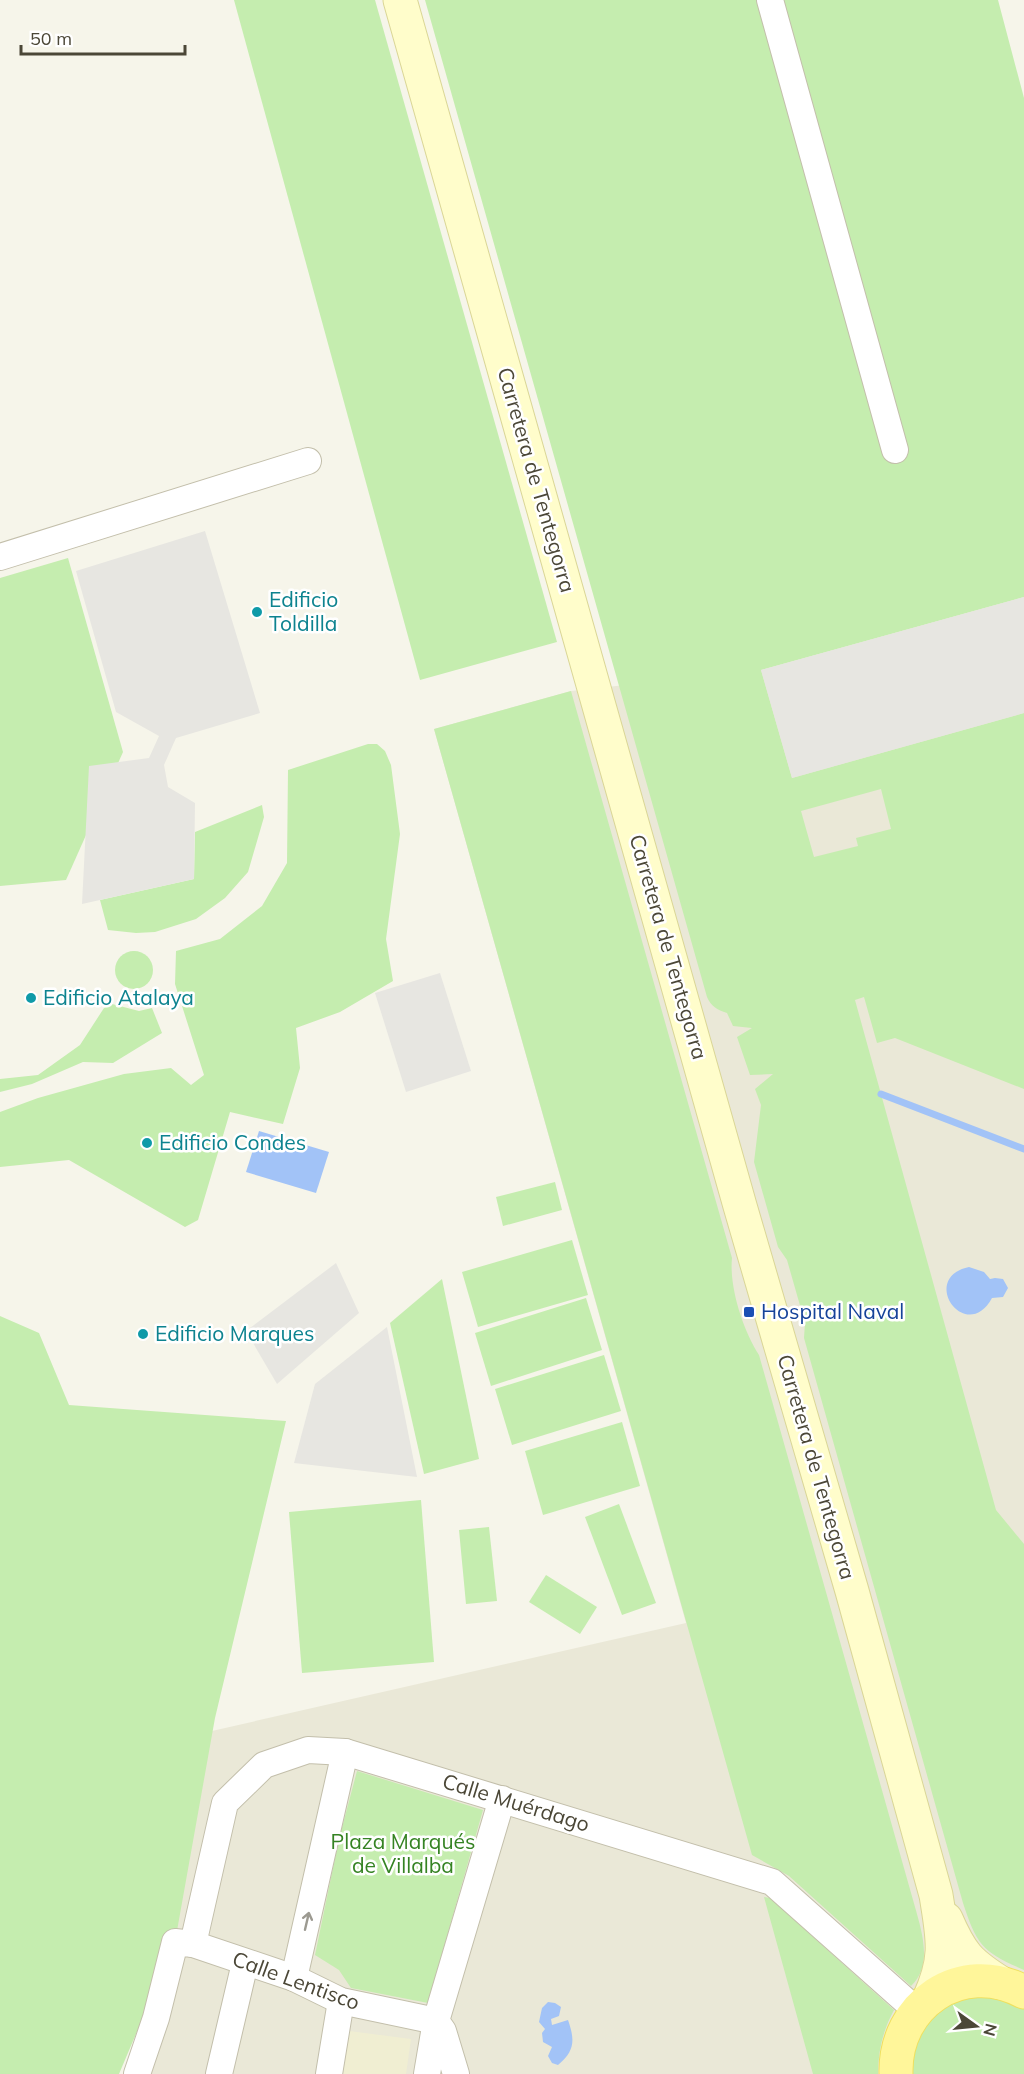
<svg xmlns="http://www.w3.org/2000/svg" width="1024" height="2074" font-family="Mulish,sans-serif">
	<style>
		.residential { fill: #eae8d7 }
		.education { fill: #f0eed2 }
		.green { fill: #c5edaf; fill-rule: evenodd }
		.parking { fill: #e7e6e1 }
		.water { fill: #a2c3f7 }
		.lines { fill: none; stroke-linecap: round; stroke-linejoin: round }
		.stream { stroke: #a2c3f7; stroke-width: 7 }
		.minor-casing { stroke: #c3bfab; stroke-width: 28 }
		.secondary-casing { stroke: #dad696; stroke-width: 35 }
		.primary-casing { stroke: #efe05f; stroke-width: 35 }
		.minor { stroke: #fff; stroke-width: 26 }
		.secondary { stroke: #fffdcb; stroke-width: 33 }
		.primary { stroke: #fff69a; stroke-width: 33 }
		.oneway { stroke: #9c9a91 }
		.culture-dot { fill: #0f9aa8; stroke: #fff; stroke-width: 2 }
		.transit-dot { fill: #1a4fb4; stroke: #fff; stroke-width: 2 }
		.labels { text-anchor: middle; stroke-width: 5; stroke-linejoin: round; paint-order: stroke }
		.street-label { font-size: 21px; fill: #4b4737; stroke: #fff }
		.culture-label { font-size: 21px; fill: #0d838f; stroke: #fff; text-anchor: start }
		.transit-label { font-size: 21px; fill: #164399; stroke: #fff; text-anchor: start }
		.park-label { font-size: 21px; fill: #358323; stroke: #fff }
	</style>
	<rect width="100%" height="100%" fill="#f6f5ea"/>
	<polygon class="residential" points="1024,597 1024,2074 127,2074 162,1963 27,1773 686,1623 434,729 571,691 761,670"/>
	<polygon class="education" points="349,2031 411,2039 406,2074 343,2074"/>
	<g class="green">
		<polygon points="234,0 375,0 557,642 420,680"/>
		<path d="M425 0H998L1024 98V597L761 670 792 778 1024 713V1089L895 1038 877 1043 864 997 855 1000 996 1510 1024 1544V1970C983 1952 977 1946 963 1903L804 1338 805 1323 787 1260 778 1247 754 1162 761 1105 755 1089 773 1074 750 1075 737 1037 752 1028 733 1026 727 1013C717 1010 711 1006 707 997ZM881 789 891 829 856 838 858 846 814 857 801 811Z"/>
		<polygon points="68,558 123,752 66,880 0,886 0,578"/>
		<path d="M571 691 732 1258C729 1287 743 1330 759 1355L915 1907C922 1932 933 1966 911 1986L789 1876 752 1855 434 729Z"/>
		<polygon points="368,744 377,744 385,751 391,765 400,834 386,939 393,981 340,1012 296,1028 300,1068 283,1124 230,1112 198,1220 185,1227 69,1160 0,1167 0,1112 38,1098 124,1074 171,1068 191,1085 204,1075 175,984 176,951 220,939 262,906 287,863 288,770"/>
		<polygon points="262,805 264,817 248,872 225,898 196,919 155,932 136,933 108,930 100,900 194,879 195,832"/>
		<circle cx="134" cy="970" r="19"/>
		<polygon points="112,1004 139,1011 152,1008 162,1033 113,1063 83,1062 32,1084 0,1092 0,1079 38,1075 80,1045 104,1008"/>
		<polygon points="555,1182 562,1210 503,1226 496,1197"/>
		<polygon points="572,1240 588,1295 478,1327 462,1272"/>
		<polygon points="442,1279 479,1459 424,1474 390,1323"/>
		<polygon points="586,1298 602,1350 491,1386 475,1333"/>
		<polygon points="0,1316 39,1333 69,1405 286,1421 215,1718 175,1942 119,2074 0,2074"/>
		<polygon points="604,1355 621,1411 512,1445 495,1389"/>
		<polygon points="622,1422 640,1486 543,1515 525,1451"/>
		<polygon points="421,1500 434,1662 302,1673 289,1512"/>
		<polygon points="619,1504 656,1603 622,1615 585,1517"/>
		<polygon points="489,1527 497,1601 466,1604 459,1530"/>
		<polygon points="546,1575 597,1607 580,1634 529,1602"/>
		<polygon points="357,1771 483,1810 428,2003 351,1988 339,1970 315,1955 339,1839"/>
		<path d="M764 1897 770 1898 894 2010C883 2030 878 2051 878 2074H813Z"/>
		<polygon points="1024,1992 1024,2074 896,2074 929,1999"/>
	</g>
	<g class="parking">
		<polygon points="205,531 260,713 176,738 164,765 168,787 195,803 194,879 82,904 89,766 149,758 159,736 116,712 76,571"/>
		<polygon points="1024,597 1024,713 792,778 761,670"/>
		<polygon points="440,973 471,1071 406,1092 375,993"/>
		<polygon points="336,1263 359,1313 277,1384 246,1331"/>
		<polygon points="387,1327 417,1477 294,1463 315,1384"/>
	</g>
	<g class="water">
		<polygon points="259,1131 329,1152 316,1193 246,1172"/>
		<path d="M969 1267 984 1272 990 1279 995 1278 1003 1279 1008 1288 1003 1297 992 1298C966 1345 918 1278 969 1267Z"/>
		<path d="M548 2002 555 2003 561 2007 559 2016 551 2019 552 2025 568 2020C575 2040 575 2051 558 2065L552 2063 548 2056 552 2047 543 2042 542 2033 545 2029 539 2022 542 2008Z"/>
	</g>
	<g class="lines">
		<polyline class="stream" points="881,1094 1024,1149"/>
		<g class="minor-casing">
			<g id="minor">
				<polyline points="770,0 895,450"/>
				<polyline points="0,557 308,461"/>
				<polyline points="193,1944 225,1803 264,1765 308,1750 345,1752 772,1882 917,2011"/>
				<polyline points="294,1978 345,1752"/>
				<polyline points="137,2074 156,2018 175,1942 193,1944 294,1978 341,2001 436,2021 427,2074"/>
				<polyline points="219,2074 245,1963"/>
				<polyline points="329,2074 341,2001"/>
				<polyline points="456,2074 443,2031 436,2021 502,1799"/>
			</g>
		</g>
		<g class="secondary-casing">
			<g id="secondary">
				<path d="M400 0 740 1206 852 1591 936 1895C943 1939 948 1957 929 1999"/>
				<path d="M946 1919C961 1954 969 1963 1001 1983"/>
			</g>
		</g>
		<g class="primary-casing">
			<path id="primary" d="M896 2074C894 2005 961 1958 1024 1992"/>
		</g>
		<use href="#minor" class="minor"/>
		<use href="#secondary" class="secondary"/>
		<use href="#primary" class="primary"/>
	</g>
	<defs><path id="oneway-shaft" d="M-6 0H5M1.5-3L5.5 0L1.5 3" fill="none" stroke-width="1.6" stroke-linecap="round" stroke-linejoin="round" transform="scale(1.5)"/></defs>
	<use class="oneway" href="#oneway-shaft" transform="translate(307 1921) rotate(-77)"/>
	<g class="culture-dot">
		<circle cx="257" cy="612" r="6"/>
		<circle cx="31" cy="998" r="6"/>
		<circle cx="147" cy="1143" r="6"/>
		<circle cx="143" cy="1334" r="6"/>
	</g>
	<rect class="transit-dot" x="743" y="1306" width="12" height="12" rx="3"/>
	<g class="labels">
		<g class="street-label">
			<text transform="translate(536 480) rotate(74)" y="7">Carretera de Tentegorra</text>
			<text transform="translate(668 947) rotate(74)" y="7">Carretera de Tentegorra</text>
			<text transform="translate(816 1467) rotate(74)" y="7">Carretera de Tentegorra</text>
			<text transform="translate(516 1803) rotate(17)" y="7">Calle Muérdago</text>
			<text transform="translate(296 1981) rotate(20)" y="7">Calle Lentisco</text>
		</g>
		<g class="culture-label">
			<text x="269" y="607">Edificio<tspan x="269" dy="24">Toldilla</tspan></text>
			<text x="43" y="1005">Edificio Atalaya</text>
			<text x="159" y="1150">Edificio Condes</text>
			<text x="155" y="1341">Edificio Marques</text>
		</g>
		<g class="transit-label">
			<text x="761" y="1319">Hospital Naval</text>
		</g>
		<g class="park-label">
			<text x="403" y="1849">Plaza Marqués<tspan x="403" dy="24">de Villalba</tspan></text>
		</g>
	</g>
	<g transform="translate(976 2026) rotate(105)" stroke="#ffffff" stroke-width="4.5" paint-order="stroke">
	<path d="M0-4.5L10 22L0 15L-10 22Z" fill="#4b4737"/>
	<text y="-9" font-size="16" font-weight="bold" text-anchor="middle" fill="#4b4737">N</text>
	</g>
	<path d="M21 45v9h164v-9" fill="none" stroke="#4b4737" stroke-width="3"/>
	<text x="30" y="45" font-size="18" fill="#4b4737" stroke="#ffffff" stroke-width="4.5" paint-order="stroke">50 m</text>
</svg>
